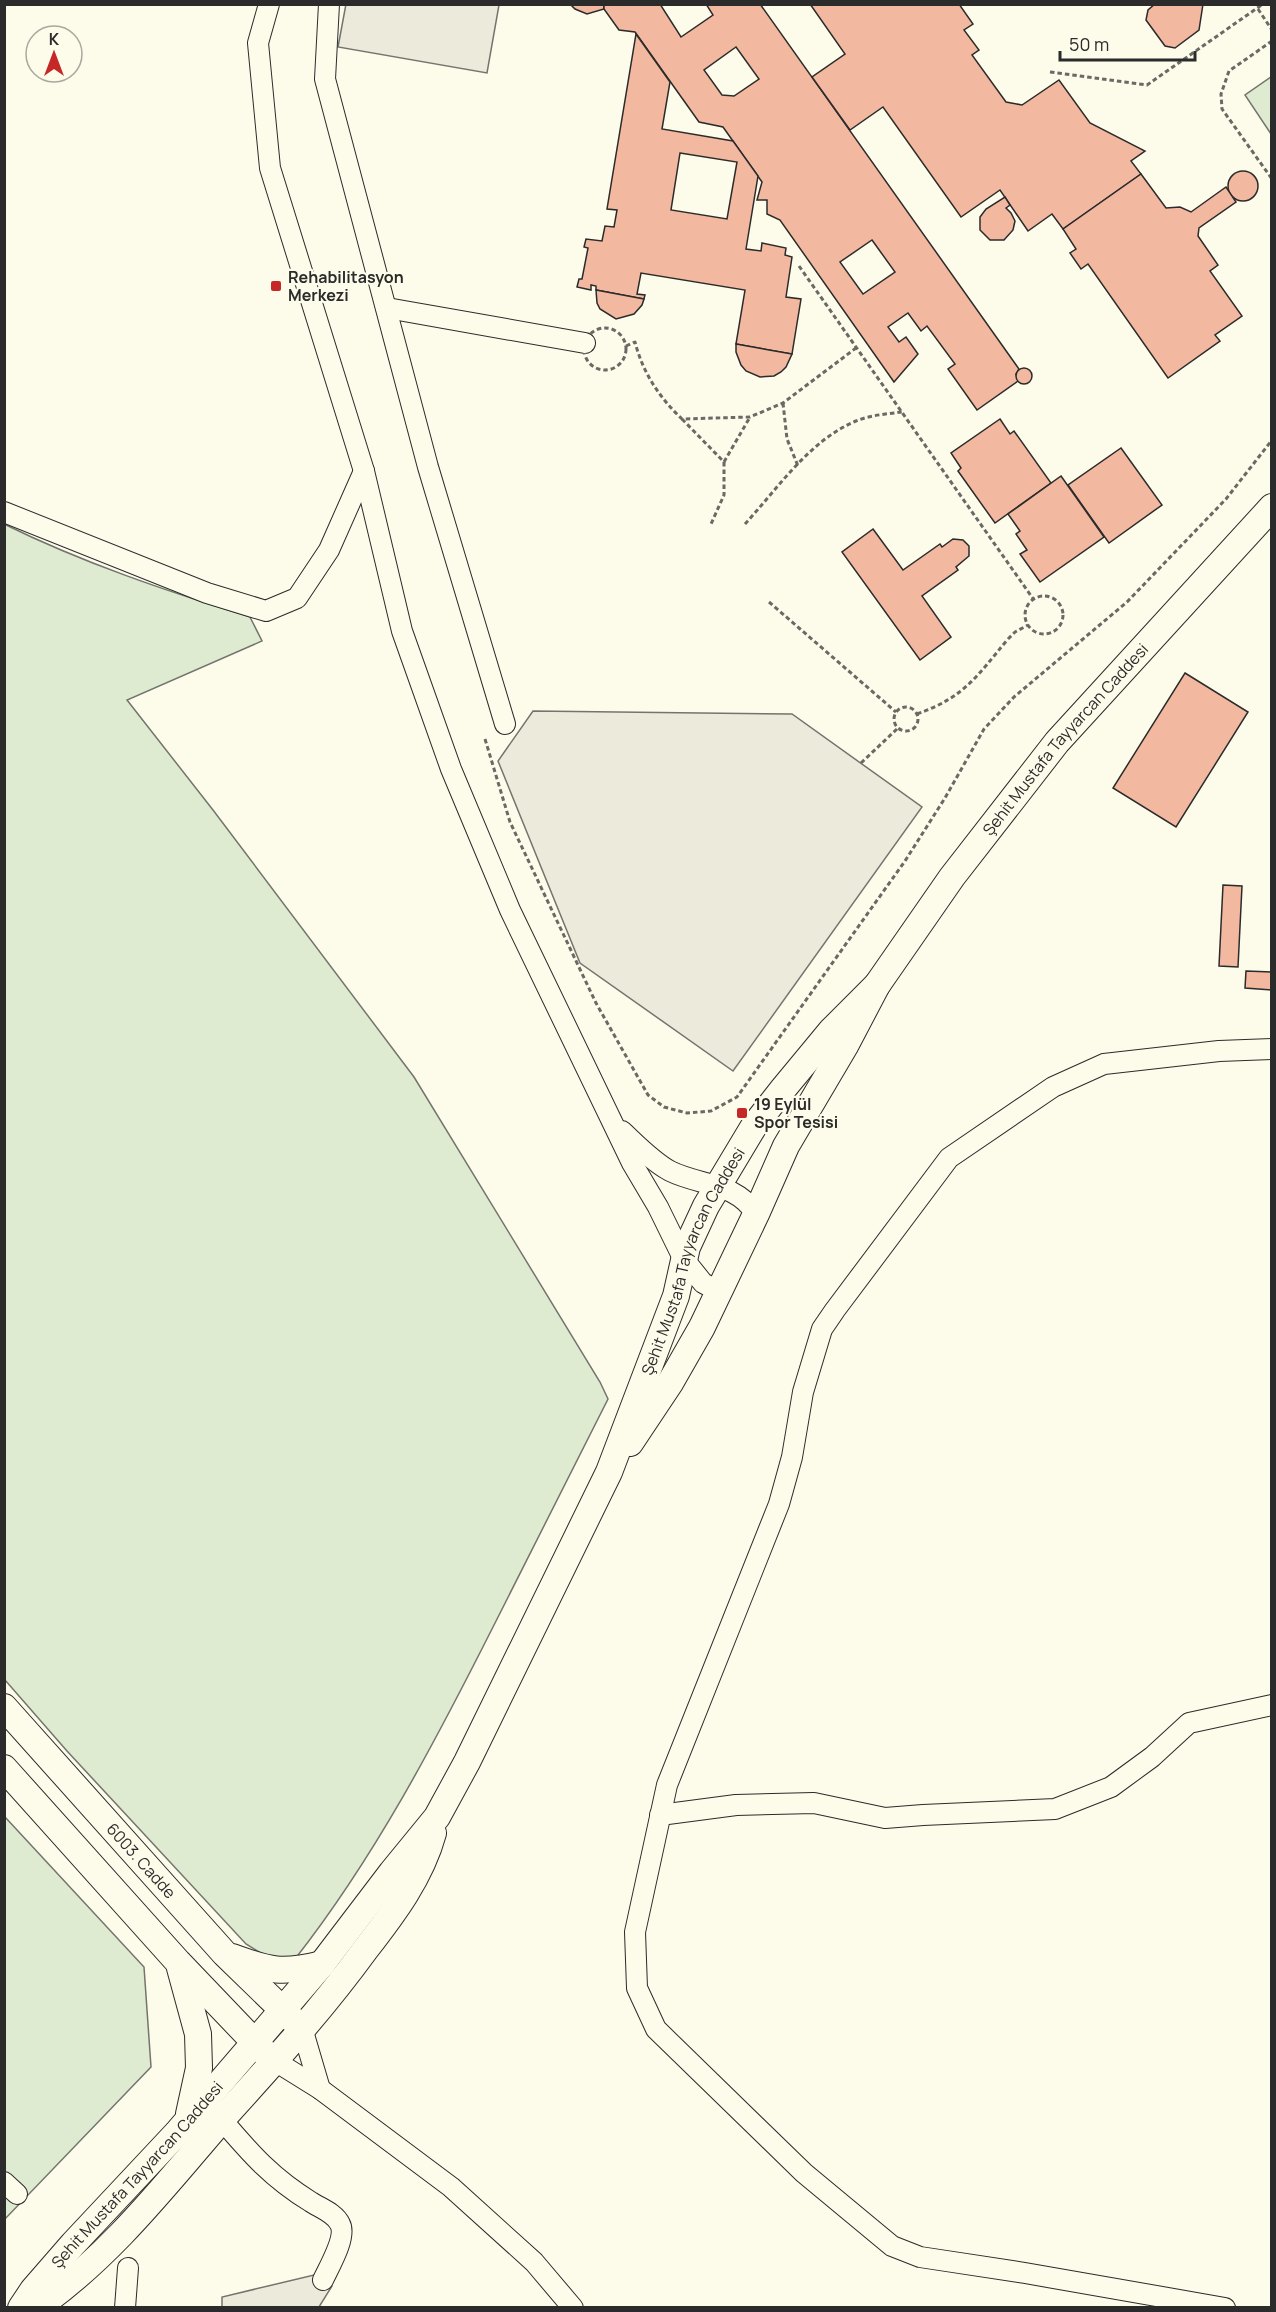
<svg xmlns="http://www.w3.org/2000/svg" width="1276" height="2312" font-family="Manrope,sans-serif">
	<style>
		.green { fill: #deebd1; stroke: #74746e; stroke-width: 1.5 }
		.parking { fill: #eceadb; stroke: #74746e; stroke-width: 1.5 }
		.building { fill: #f2b8a0; stroke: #2b2b2b; stroke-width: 1.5; fill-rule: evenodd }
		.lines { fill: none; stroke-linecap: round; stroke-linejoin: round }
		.minor-casing { stroke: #2b2b2b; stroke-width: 22 }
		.major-casing { stroke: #2b2b2b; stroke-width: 28 }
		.path { stroke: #6a6964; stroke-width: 3; stroke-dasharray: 4.5 3; stroke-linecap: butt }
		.minor { stroke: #fdfbea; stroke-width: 20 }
		.major { stroke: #fdfbea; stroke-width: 26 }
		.poi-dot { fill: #c62828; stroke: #fdfbea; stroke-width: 2 }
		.labels { text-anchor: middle; stroke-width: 4.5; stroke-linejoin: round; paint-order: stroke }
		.poi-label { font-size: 16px; font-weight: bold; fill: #2b2b2b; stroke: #fdfbea; text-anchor: start }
		.street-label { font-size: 16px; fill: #2b2b2b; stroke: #fdfbea }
	</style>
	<rect width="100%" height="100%" fill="#fdfbea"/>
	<g class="green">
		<polygon points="1271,77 1271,134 1245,95"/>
		<path d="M4 524C83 563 167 591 250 617L262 641 127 700 213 810 414 1077 600 1382 608 1399C570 1475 532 1551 493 1627 435 1742 375 1857 295 1959L269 1958 246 1944 67 1751 5 1680Z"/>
		<polygon points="5,1817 144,1967 151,2067 5,2219"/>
	</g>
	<g class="parking">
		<polygon points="346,4 499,5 487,73 338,47"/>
		<polygon points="533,711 792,714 922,807 733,1071 580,963 498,761"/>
		<polygon points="314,2275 332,2286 319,2307 222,2307 222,2297"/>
	</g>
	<g class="building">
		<polygon points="570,4 604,4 604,9 587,14 575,9"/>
		<path d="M604 4H660L681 37 713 15 706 4H760L1019 369 1016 374 1018 381 977 410 948 369 955 364 927 326 921 331 908 313 888 327 899 342 906 337 918 354 894 382 780 220 767 214V200H757L762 182 723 127 699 122 635 32 619 30 604 9ZM736 47 759 79 734 96 722 95 704 70ZM872 240 895 272 863 294 840 262Z"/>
		<polygon points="810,4 959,4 973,24 964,30 979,50 972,55 1006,102 1022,105 1059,80 1090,123 1145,151 1131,161 1141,174 1063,229 1052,214 1028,231 1000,190 961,217 883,107 850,130 812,77 845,54"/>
		<polygon points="1155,4 1203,4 1199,30 1175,48 1165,46 1146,20 1148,10"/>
		<path d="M636 34 670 82 662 129 733 141 758 176 746 249 761 251 762 243 786 248 785 255 792 257 786 297 801 299 792 354 736 344 745 290 641 273 637 294 645 295 644 299 596 290V286L591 285V290L577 287 579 279H582L588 248 584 247 586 239 602 241 605 226 614 227 617 210 607 209ZM680 153 737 162 727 219 671 210Z"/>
		<circle cx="1243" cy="186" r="15"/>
		<polygon points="1141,174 1166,208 1180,207 1191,212 1226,187 1236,202 1199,228 1198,236 1218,265 1210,271 1242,316 1215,335 1220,341 1168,378 1088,264 1081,269 1070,253 1076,249 1063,229"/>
		<polygon points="1005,197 1010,205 1006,208 1011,213 1015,221 1013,230 1004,240 990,240 980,230 980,217 986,209"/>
		<polygon points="596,290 644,299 642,305 634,314 616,319 600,309 597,303"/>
		<polygon points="736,344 792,354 786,367 781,372 774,376 760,377 746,371 741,365 736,352"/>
		<circle cx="1024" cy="376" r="8"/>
		<polygon points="1000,419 1010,434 1014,431 1051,483 995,523 958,471 961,468 951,453"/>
		<polygon points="1121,448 1162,505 1109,543 1068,485"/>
		<polygon points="1061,476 1104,537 1040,582 1020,554 1027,550 1016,534 1020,531 1008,514"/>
		<polygon points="873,529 903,570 940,544 942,547 953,539 963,540 969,546 969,556 956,567 958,570 922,596 951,637 920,660 842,552"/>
		<polygon points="1185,673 1248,712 1176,827 1113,788"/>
		<polygon points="1223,885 1242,886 1238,967 1219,966"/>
		<polygon points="1246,971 1272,972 1272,990 1245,988"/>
	</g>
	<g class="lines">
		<g class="minor-casing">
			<g id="minor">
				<polyline points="269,4 258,43 270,168 364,471 402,631 451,769 510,910 632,1163 658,1207 683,1258 703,1283 720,1292"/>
				<polyline points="329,4 325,79 428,467 505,724"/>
				<polyline points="387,308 585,343"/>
				<polyline points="4,512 207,593 266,611 297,598 329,550 364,471"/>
				<path d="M622 1131C637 1145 652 1161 670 1171 700 1186 736 1182 756 1214"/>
				<polyline points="660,1815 736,1805 814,1803 885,1818 923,1815 1055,1809 1111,1787 1152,1757 1189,1723 1272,1705"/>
				<polyline points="302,2028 320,2089"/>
				<polyline points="275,2061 320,2089 451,2187 534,2262 573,2308"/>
				<path d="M222 2120C251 2154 272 2178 311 2202 320 2208 335 2213 340 2224 347 2237 329 2267 323 2280"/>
				<polyline points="4,2182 17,2194"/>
				<polyline points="125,2308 128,2268"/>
				<polyline points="1225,2308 1025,2273 920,2257 892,2246 804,2173 656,2029 637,1988 635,1932 667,1785 779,1504 792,1457 803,1392 822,1329 835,1310 949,1158 1053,1087 1104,1064 1219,1051 1272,1049"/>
			</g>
		</g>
		<g class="major-casing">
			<g id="major">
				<path id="s1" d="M630 1443 670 1383 702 1327 756 1214 786 1146 845 1046 877 985 952 877 1057 742 1272 507"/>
				<path id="s2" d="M4 1707 225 1954 293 2020"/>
				<polyline points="4,1768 178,1962 265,2053"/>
				<path d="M232 1957C270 1971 282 1974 322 1964"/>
				<polyline points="180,1968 198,2034 199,2068 189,2114"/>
				<path id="s3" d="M21 2308 33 2290 73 2244 177 2133 322 1964 392 1872 437 1817 467 1762 609 1472 676 1296 687 1247 706 1206 754 1126 783 1089 831 1031 877 985"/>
				<path d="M36 2308C110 2257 166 2184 224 2117 273 2063 322 2009 365 1950 393 1914 421 1877 433 1833"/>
			</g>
		</g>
		<g class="path">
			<polyline points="1258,9 1272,30"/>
			<polyline points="1272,41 1229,71 1221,94 1222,109 1272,179"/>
			<polyline points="1050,72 1147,85 1263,4"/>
			<polyline points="799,266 1034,600"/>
			<circle cx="605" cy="349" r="21"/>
			<path d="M626 346 635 342C643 373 659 397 682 419L750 417 783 403 856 348"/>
			<polyline points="783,403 787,439 798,466"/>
			<polyline points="682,419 724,462 724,495 711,524"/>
			<polyline points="724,462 750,417"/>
			<path d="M745 524C778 488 810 440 856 421 870 415 887 414 902 412"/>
			<circle cx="1044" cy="615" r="19"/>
			<polyline points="769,602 896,712"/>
			<circle cx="906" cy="719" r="12"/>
			<path d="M917 714C965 697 977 676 1008 639L1015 632 1028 625"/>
			<polyline points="485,739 510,822 596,1003 648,1095 664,1107 687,1113 711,1111 737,1097 905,861 945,798 984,729 1014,697 1127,602 1226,499 1272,440"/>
			<polyline points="861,763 898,728"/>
		</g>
		<use href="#minor" class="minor"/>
		<use href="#major" class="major"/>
	</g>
	<g class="poi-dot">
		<rect x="270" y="280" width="12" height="12" rx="3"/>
		<rect x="736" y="1107" width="12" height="12" rx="3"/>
	</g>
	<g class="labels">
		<g class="poi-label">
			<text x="288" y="283">Rehabilitasyon<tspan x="288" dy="18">Merkezi</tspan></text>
			<text x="754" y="1110">19 Eylül<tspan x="754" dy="18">Spor Tesisi</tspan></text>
		</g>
		<g class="street-label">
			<text dy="6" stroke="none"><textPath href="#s1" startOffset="831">Şehit Mustafa Tayyarcan Caddesi</textPath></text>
			<text dy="6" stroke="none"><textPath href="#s3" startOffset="1257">Şehit Mustafa Tayyarcan Caddesi</textPath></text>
			<text dy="6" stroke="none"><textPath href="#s2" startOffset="206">6003. Cadde</textPath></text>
			<text dy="6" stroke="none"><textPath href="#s3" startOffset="177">Şehit Mustafa Tayyarcan Caddesi</textPath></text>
		</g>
	</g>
	<rect width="1276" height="2312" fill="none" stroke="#2b2b2b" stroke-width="12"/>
	<g transform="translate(54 54)"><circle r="28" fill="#fdfbea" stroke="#a9a89e" stroke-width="1.5"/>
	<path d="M0-4.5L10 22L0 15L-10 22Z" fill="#c62828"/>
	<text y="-9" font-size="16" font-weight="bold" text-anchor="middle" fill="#2b2b2b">K</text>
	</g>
	<path d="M1060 51v9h135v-9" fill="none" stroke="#2b2b2b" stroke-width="3"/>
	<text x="1069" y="51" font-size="18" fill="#2b2b2b" stroke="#fdfbea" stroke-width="4.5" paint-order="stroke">50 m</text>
</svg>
